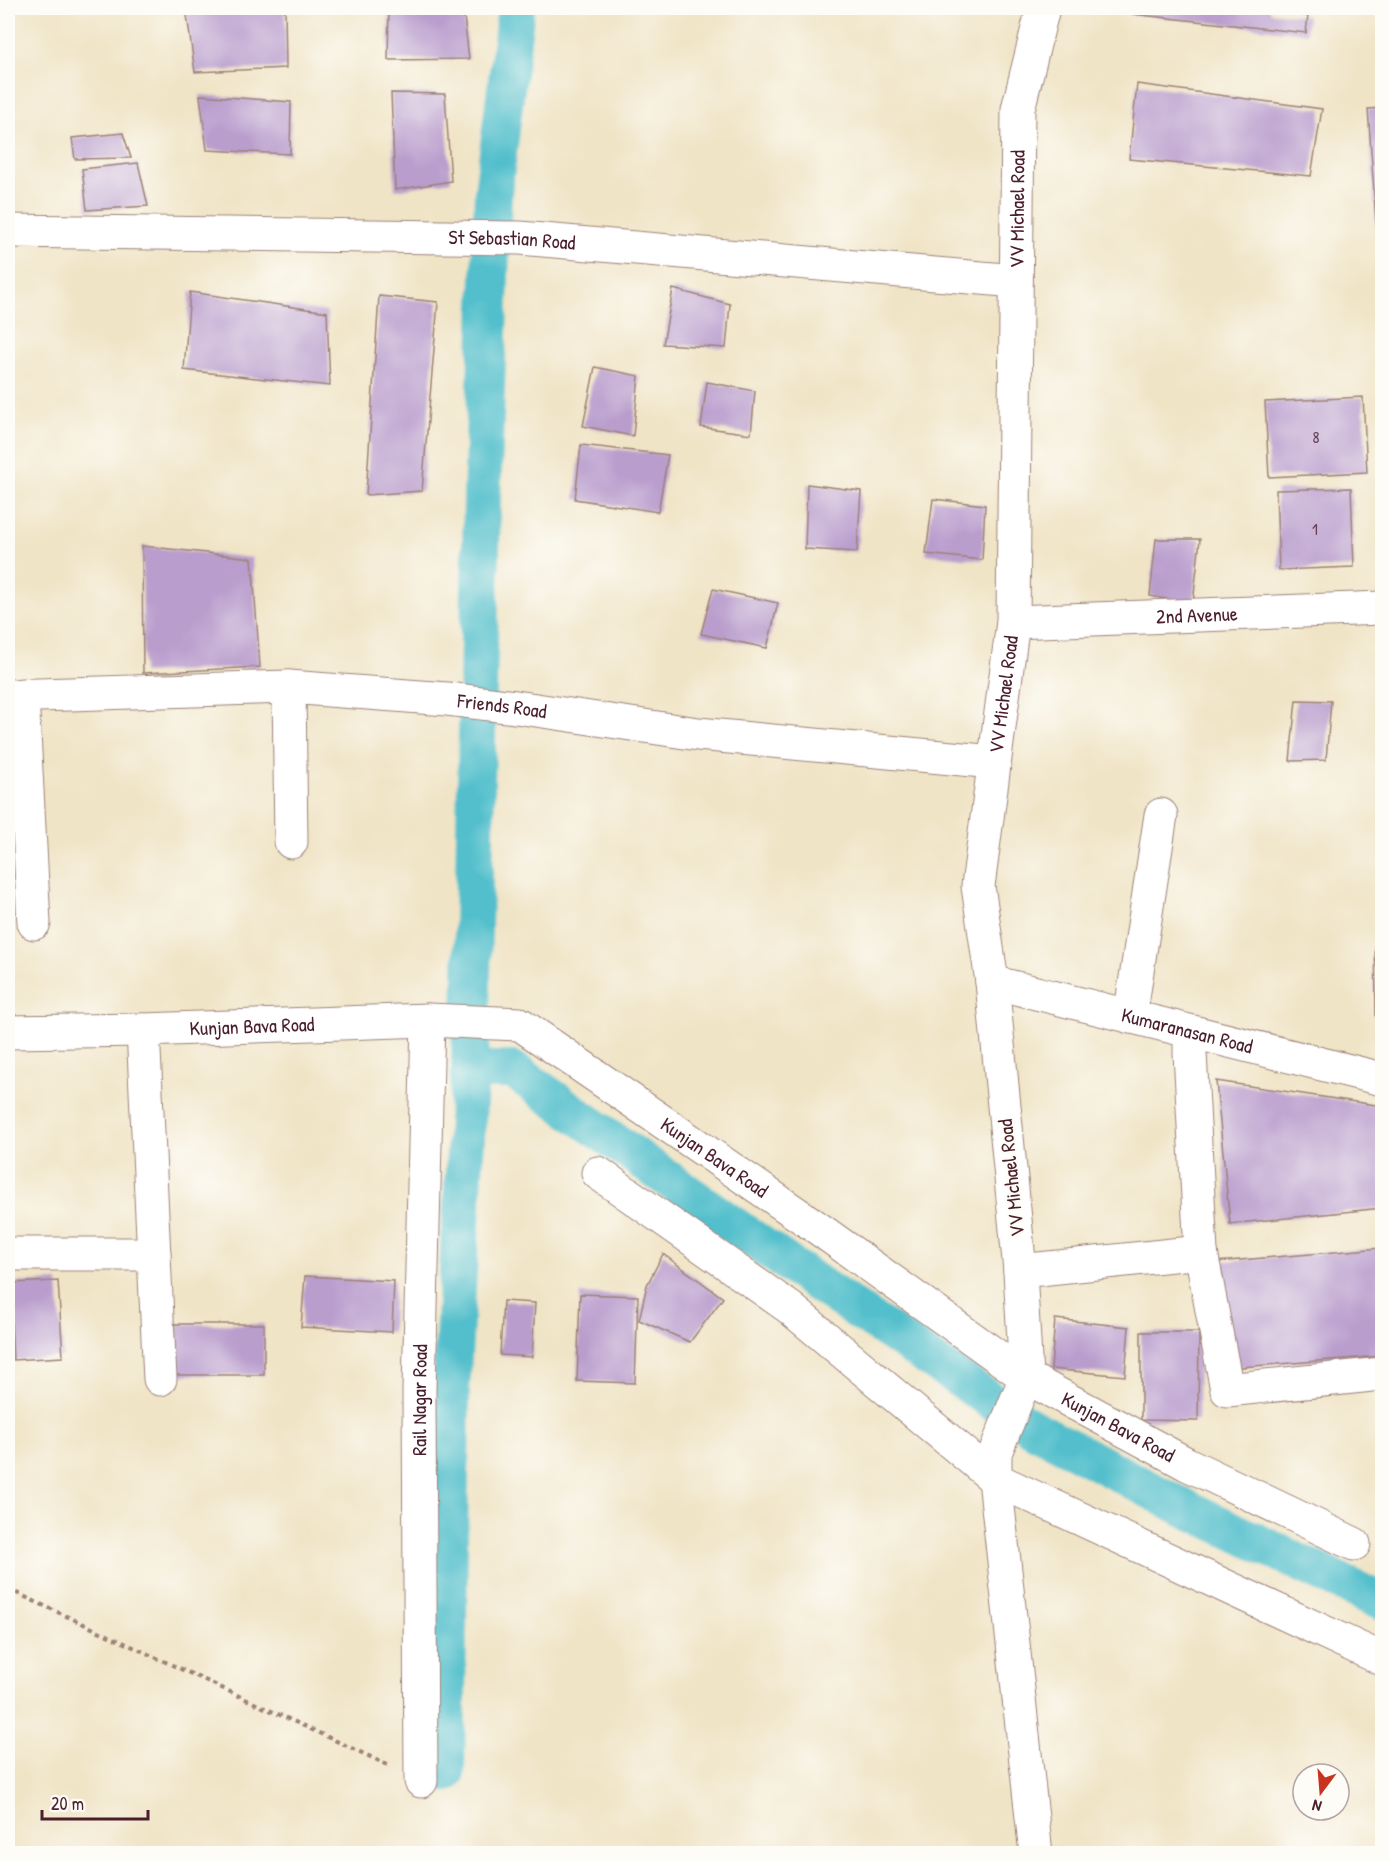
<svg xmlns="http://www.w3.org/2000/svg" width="1390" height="1861" font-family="'Patrick Hand',sans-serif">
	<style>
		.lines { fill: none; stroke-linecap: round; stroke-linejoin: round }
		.canal { stroke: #52bfcc; stroke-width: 38 }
		.building { fill: #b99dcd }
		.minor-casing { stroke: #9d8278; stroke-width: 35 }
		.path { stroke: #9d8278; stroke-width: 4; stroke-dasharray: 4.5 4.5; stroke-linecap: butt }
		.minor { stroke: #fff; stroke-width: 33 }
		.labels { text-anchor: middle; stroke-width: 4.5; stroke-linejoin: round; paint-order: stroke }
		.number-label { font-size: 16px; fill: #663e54 }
		.street-label { font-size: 20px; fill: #4a1f2b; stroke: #fdfcf7 }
	</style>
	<rect width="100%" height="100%" fill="#fdfcf7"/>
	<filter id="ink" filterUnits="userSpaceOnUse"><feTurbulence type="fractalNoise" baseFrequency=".0167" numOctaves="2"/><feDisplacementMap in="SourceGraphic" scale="12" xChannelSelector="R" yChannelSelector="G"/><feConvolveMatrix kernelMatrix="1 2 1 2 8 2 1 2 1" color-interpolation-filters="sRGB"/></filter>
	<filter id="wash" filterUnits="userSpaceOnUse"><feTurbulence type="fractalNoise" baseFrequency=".008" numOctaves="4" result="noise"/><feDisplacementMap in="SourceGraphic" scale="24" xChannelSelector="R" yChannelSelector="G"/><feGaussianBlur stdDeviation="1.35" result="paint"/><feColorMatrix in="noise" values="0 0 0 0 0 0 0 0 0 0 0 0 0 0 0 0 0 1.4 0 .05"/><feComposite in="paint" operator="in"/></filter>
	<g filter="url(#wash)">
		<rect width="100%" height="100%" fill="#f0e4c6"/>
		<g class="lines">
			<g class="canal">
				<polyline points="470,1070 513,1070 793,1267 1029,1426 1175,1503 1382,1602"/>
				<polyline points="446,1773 451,1389 470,1070 482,499 493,193 516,8"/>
			</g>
		</g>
		<g id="blocks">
			<g class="building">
				<polygon points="186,8 285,8 286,68 195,72"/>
				<polygon points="389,8 463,8 469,59 388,60"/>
				<polygon points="1133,8 1270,8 1270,12 1308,16 1306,33 1132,14"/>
				<polygon points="1137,84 1322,109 1311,176 1129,159"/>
				<polygon points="391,93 445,94 451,181 395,190"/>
				<polygon points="200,95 291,102 290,154 207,150"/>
				<polygon points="1382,108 1382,247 1378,248 1368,109"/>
				<polygon points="123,133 131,158 75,159 72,138"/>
				<polygon points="138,163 148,206 87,210 82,169"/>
				<polygon points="673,289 730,304 726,348 663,344"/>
				<polygon points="190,292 327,312 330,386 184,370"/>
				<polygon points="379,296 438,302 422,491 366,495"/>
				<polygon points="595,367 639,376 633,436 583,426"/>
				<polygon points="707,382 755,391 751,434 701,427"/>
				<polygon points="1363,397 1367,472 1269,477 1265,402"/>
				<polygon points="581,445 668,455 658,512 575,499"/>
				<polygon points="807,484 861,491 857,552 805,549"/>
				<polygon points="1351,488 1354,567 1279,570 1276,490"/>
				<polygon points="933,499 985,505 982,560 926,554"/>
				<polygon points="1156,539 1200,539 1193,604 1150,596"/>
				<polygon points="142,546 252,558 260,667 143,673"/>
				<polygon points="713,589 778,603 767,648 701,634"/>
				<polygon points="1296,700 1331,701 1326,760 1290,761"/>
				<polygon points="1375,929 1382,929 1382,1017 1376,1017"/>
				<polygon points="1216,1081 1382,1106 1382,1208 1230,1224"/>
				<polygon points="1382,1248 1382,1356 1228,1368 1216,1262"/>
				<polygon points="663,1254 723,1298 690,1342 639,1320 647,1285"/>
				<polygon points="305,1276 394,1281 392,1332 301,1327"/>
				<polygon points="58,1281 63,1357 13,1360 9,1283"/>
				<polygon points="580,1294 638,1296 635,1383 577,1381"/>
				<polygon points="503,1301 535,1303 532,1357 500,1355"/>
				<polygon points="1055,1319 1129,1327 1125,1376 1051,1369"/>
				<rect x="172" y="1324" width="92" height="51"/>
				<polygon points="1141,1332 1199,1332 1198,1421 1141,1420"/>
				<polygon points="1167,1849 1247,1850 1247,1854 1168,1854"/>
			</g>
		</g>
	</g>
	<g filter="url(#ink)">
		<use href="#blocks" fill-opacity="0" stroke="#9d8278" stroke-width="1.5"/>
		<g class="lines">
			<g class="minor-casing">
				<g id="minor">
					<path id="s1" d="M8 231 520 238 1016 281"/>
					<path id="s2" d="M1013 622 1382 608"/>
					<polyline points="289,687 291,842"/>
					<polyline points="22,695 34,923"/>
					<path id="s3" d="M8 696 289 687 447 699 516 707 698 734 994 762"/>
					<path id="s4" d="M992 982 1382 1079"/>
					<polyline points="1130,1017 1161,815"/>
					<polyline points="143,1030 160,1379"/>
					<path id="s5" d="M8 1032 143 1030 428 1020 520 1024 822 1231 1026 1377 1187 1464 1354 1544"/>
					<polyline points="1190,1032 1190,1053 1201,1252"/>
					<polyline points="598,1173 790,1308 995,1479 1382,1659"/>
					<polyline points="8,1254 154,1254"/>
					<polyline points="1020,1271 1201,1252 1227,1390 1382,1374"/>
					<path id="s6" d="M421 1781 419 1391 428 1020"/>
					<path id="s7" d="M1036 1854 995 1479V1453L1026 1377 1020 1271 992 982 978 886 1013 622 1018 109 1043 8"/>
				</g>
			</g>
			<polyline class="path" points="8,1589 388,1765"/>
			<use href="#minor" class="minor"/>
		</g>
	</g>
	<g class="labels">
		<g class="number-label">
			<text x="1316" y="443">8</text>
			<text x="1315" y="535">1</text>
		</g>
		<g class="street-label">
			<text dy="7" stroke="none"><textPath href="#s7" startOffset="1658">VV Michael Road</textPath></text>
			<text dy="7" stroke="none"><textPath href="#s1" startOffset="504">St Sebastian Road</textPath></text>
			<text dy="7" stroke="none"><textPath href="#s2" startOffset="184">2nd Avenue</textPath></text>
			<text dy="7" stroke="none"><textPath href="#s7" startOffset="1172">VV Michael Road</textPath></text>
			<text dy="7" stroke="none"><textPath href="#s3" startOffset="495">Friends Road</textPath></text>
			<text dy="7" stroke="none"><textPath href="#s5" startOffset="244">Kunjan Bava Road</textPath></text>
			<text dy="7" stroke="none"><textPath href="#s4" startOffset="201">Kumaranasan Road</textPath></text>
			<text dy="7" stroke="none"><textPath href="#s5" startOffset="748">Kunjan Bava Road</textPath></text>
			<text transform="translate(1011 1178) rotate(-96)" y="7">VV Michael Road</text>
			<text dy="7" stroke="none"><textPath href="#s6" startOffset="381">Rail Nagar Road</textPath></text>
			<text dy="7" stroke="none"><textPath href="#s5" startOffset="1234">Kunjan Bava Road</textPath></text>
		</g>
	</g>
	<rect width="1390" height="1861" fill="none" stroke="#fdfcf7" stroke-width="30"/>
	<g transform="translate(1321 1792) rotate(196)"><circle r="28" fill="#fdfcf7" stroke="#b5a4a5" stroke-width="1.5"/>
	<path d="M0-4.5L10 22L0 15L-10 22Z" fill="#c8321e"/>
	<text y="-9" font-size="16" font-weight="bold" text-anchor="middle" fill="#4a1f2b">N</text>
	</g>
	<path d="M42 1810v9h106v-9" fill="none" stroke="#4a1f2b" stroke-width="3"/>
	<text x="51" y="1810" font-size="18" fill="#4a1f2b" stroke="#fdfcf7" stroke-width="4.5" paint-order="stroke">20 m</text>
</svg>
